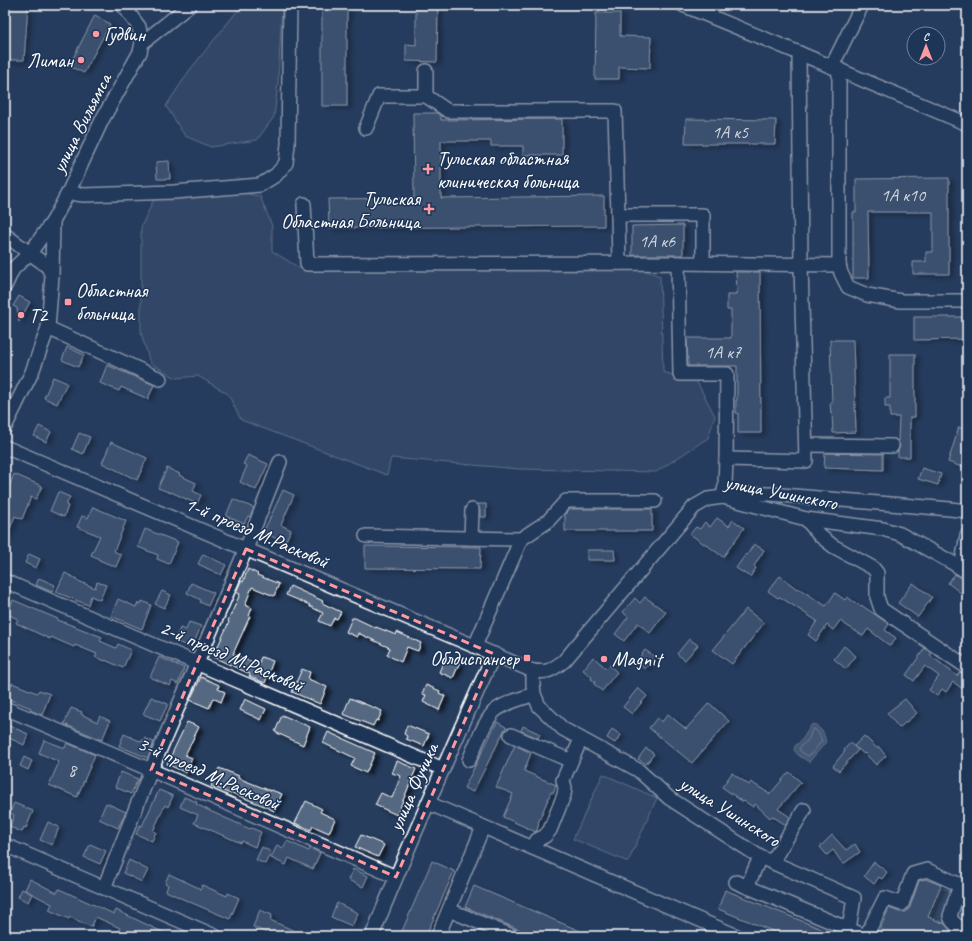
<svg xmlns="http://www.w3.org/2000/svg" width="972" height="941" font-family="Caveat,sans-serif">
	<style>
		.green { fill: #425672; stroke: #a0aab8 }
		.water { fill: #67788e; stroke: #a4aebb }
		.lines { fill: none; stroke-linecap: round; stroke-linejoin: round }
		.shore { stroke: #c2c9d2; stroke-width: 1 }
		.building { fill: #556781; stroke: #fff; filter: url(#shadow) }
		.minor-casing { stroke: #fff; stroke-width: 16 }
		.minor { stroke: #1d3557; stroke-width: 13 }
		.marked { fill: none; stroke: #ff9aa2; stroke-width: 3; stroke-dasharray: 8 5; stroke-linejoin: round }
		.poi-dot { fill: #ff9aa2; stroke: #1d3557; stroke-width: 1.5 }
		.labels { text-anchor: middle; stroke-width: 3; stroke-linejoin: round; paint-order: stroke }
		.number-label { font-size: 18px; fill: #d4d9e0 }
		.poi-label { font-size: 20px; fill: #fff; stroke: #1d3557; text-anchor: start }
		.street-label { font-size: 20px; fill: #fff; stroke: #1d3557 }
	</style>
	<defs>
		<filter id="shadow"><feDropShadow dx="4.5" dy="2.5" stdDeviation="2" flood-color="#0009"/></filter>
	</defs>
	<rect width="100%" height="100%" fill="#263d5e"/>
	<filter id="ink" filterUnits="userSpaceOnUse"><feTurbulence type="fractalNoise" baseFrequency=".025" numOctaves="2"/><feDisplacementMap in="SourceGraphic" scale="8" xChannelSelector="R" yChannelSelector="G"/><feConvolveMatrix kernelMatrix="1 2 1 2 8 2 1 2 1" color-interpolation-filters="sRGB"/></filter>
	<g filter="url(#ink)">
		<g class="green">
			<polygon points="242,5 282,5 278,83 274,117 257,140 211,147 185,136 166,106 189,71"/>
			<polygon points="236,192 260,196 272,226 272,251 301,269 636,267 660,276 663,372 697,382 715,416 708,438 656,472 519,469 391,458 387,475 241,420 228,394 198,376 176,378 150,363 141,333 141,227 153,201 163,196"/>
			<polygon points="603,774 657,798 628,862 573,839"/>
			<path d="M942 888 956 892 954 926C946 923 938 921 930 918Z"/>
			<polygon points="963,893 967,895 967,927 954,919"/>
		</g>
		<path class="water" d="M812 724 816 725 823 732 826 742 809 762 798 755 794 750 795 746C805 738 805 734 812 724Z"/>
		<g class="lines">
			<polygon class="shore" points="813,729 815,729 819,734 822,741 810,755 808,756 801,752 799,748 808,740"/>
		</g>
		<g class="building">
			<polygon points="5,5 28,5 24,60 5,60"/>
			<rect x="322" y="5" width="25" height="101"/>
			<polygon points="416,5 438,5 437,62 406,61 406,44 416,45"/>
			<polygon points="596,13 620,13 620,36 651,37 650,68 619,67 619,79 595,79"/>
			<polygon points="95,15 110,24 84,73 69,66"/>
			<polygon points="413,113 437,113 441,116 441,120 562,119 562,155 523,155 523,146 491,146 491,141 441,141 441,198 604,196 604,226 329,228 328,199 414,198"/>
			<polygon points="686,119 776,120 775,144 685,144"/>
			<polygon points="169,161 170,179 157,179 156,162"/>
			<polygon points="949,178 949,274 913,274 913,262 926,262 926,252 933,252 933,212 868,212 869,278 853,278 853,212 856,212 856,179"/>
			<polygon points="683,225 683,255 632,255 632,226"/>
			<polygon points="736,272 760,272 761,433 738,433 738,413 736,413 736,400 737,400 737,366 688,366 687,338 731,338 731,310 727,310 727,295 735,295 735,293 737,293"/>
			<polygon points="19,296 30,302 19,322 17,308 13,306"/>
			<polygon points="914,317 967,317 967,339 914,340"/>
			<polygon points="830,340 853,340 856,432 833,433 832,413 831,414 830,403 832,403"/>
			<polygon points="67,347 84,355 78,367 62,360"/>
			<polygon points="890,354 915,354 915,417 910,417 910,457 898,457 898,451 900,446 898,442 899,417 890,417 890,407 885,407 885,398 890,398"/>
			<polygon points="107,365 154,385 148,399 121,387 119,391 100,383"/>
			<polygon points="53,377 67,383 57,404 44,398"/>
			<polygon points="39,426 51,432 46,442 34,436"/>
			<polygon points="959,427 967,430 967,469 948,462"/>
			<polygon points="79,433 90,437 83,454 72,449"/>
			<polygon points="111,442 147,458 137,480 102,463"/>
			<polygon points="825,453 883,454 883,470 824,468"/>
			<polygon points="248,455 268,464 256,490 240,482 247,466 243,464"/>
			<polygon points="167,468 180,474 179,475 196,483 193,491 201,495 197,504 171,492 171,493 158,488"/>
			<polygon points="922,468 941,474 938,485 918,479"/>
			<polygon points="14,474 42,486 36,499 31,497 22,519 15,516 5,541 5,498"/>
			<polygon points="283,490 294,495 281,525 291,530 285,542 263,533"/>
			<polygon points="58,492 70,497 66,505 68,506 64,517 50,511"/>
			<polygon points="233,499 254,508 250,517 248,516 244,524 226,516"/>
			<polygon points="477,504 486,504 486,517 480,517 480,510 479,507"/>
			<polygon points="93,507 126,521 114,551 121,555 116,567 99,560 99,559 91,555 100,536 77,527 82,516 88,518"/>
			<polygon points="570,509 652,509 652,531 565,531 565,514"/>
			<polygon points="717,518 729,526 733,520 744,528 723,557 704,543 704,544 690,534 696,527 700,529 705,522 710,527"/>
			<polygon points="145,529 178,542 169,564 157,559 158,555 138,547"/>
			<polygon points="754,544 764,550 754,566 756,568 750,577 736,568 746,554 747,555"/>
			<polygon points="365,546 481,547 480,569 365,568"/>
			<polygon points="587,550 614,550 615,560 587,560"/>
			<polygon points="29,554 40,559 36,568 25,563"/>
			<polygon points="203,554 226,565 221,575 198,564"/>
			<polygon points="248,569 258,574 257,575 279,584 274,596 252,587 245,605 252,608 249,616 250,616 233,654 258,665 261,657 273,661 265,683 249,676 250,674 213,657 229,622 228,621 240,594 236,592 241,581 243,582"/>
			<polygon points="65,573 77,579 76,580 95,588 97,582 106,585 100,600 91,596 88,605 56,592"/>
			<polygon points="955,574 963,579 967,580 967,587 962,594 948,583"/>
			<polygon points="780,576 797,589 798,588 826,606 835,593 845,600 847,597 860,606 861,605 889,624 885,630 896,638 890,646 868,629 863,636 840,621 833,630 827,625 816,641 808,635 817,621 780,597 778,598 768,591"/>
			<polygon points="39,578 55,585 52,592 36,585"/>
			<polygon points="191,583 214,593 208,606 200,602 201,600 187,593"/>
			<polygon points="913,583 932,597 918,617 898,603"/>
			<polygon points="290,586 323,601 322,603 341,612 337,619 334,618 330,626 319,621 323,613 309,606 310,605 286,595"/>
			<polygon points="162,591 171,595 164,608 155,604"/>
			<polygon points="645,597 666,612 650,633 638,623 624,641 615,634 628,617 623,612 635,598 640,603"/>
			<polygon points="118,599 136,607 138,603 141,604 142,601 151,605 142,629 111,616"/>
			<polygon points="13,600 58,619 58,620 102,637 100,641 116,648 118,644 131,650 123,668 105,660 105,661 95,657 97,654 75,645 74,647 51,637 50,639 16,623 18,619 7,614"/>
			<polygon points="746,609 764,623 732,664 713,650"/>
			<polygon points="352,618 355,618 376,628 376,627 396,635 397,632 421,643 418,651 407,647 401,662 387,655 390,648 358,633 357,637 346,632"/>
			<polygon points="189,622 201,626 192,648 175,641 180,628 186,630"/>
			<polygon points="689,639 698,645 685,660 677,654"/>
			<polygon points="844,646 856,656 846,669 834,659"/>
			<polygon points="925,648 932,653 930,655 957,676 960,672 967,677 967,692 953,682 946,692 942,689 937,696 929,690 939,676 925,666 914,681 906,675"/>
			<polygon points="645,650 655,657 645,669 636,662"/>
			<polygon points="446,656 460,662 453,678 439,672"/>
			<polygon points="159,657 184,668 178,684 172,681 170,686 150,677"/>
			<polygon points="593,657 606,668 609,665 617,672 602,691 594,684 595,682 591,679 592,677 583,670"/>
			<polygon points="302,669 310,672 308,679 327,687 320,704 292,692"/>
			<polygon points="201,677 219,685 218,689 225,692 221,702 213,698 209,708 190,700"/>
			<polygon points="12,683 37,693 39,690 50,694 42,715 30,710 31,708 6,698"/>
			<polygon points="426,685 440,691 439,693 445,696 439,710 423,702 426,695 422,694"/>
			<polygon points="638,688 647,696 632,714 623,707"/>
			<polygon points="151,697 168,704 160,721 143,714"/>
			<polygon points="350,698 382,711 378,721 376,720 373,726 343,714"/>
			<polygon points="245,699 266,709 261,720 240,710"/>
			<polygon points="905,699 917,713 899,728 887,713"/>
			<polygon points="709,703 729,721 692,763 649,728 657,718 662,722 668,714 686,729"/>
			<polygon points="71,708 82,712 81,714 97,722 100,716 110,721 102,740 64,724"/>
			<polygon points="282,715 310,727 303,745 275,732"/>
			<polygon points="187,722 199,727 185,755 192,758 186,773 167,764"/>
			<polygon points="497,722 506,727 473,792 464,788"/>
			<polygon points="5,724 28,734 24,745 5,736"/>
			<polygon points="407,725 429,734 424,746 406,739 407,736 404,734"/>
			<polygon points="523,726 540,734 538,738 521,731"/>
			<polygon points="612,729 621,735 615,743 607,738"/>
			<polygon points="328,732 375,753 366,773 351,766 355,758 323,743"/>
			<polygon points="124,734 142,742 144,738 154,742 148,758 119,746"/>
			<polygon points="864,736 877,748 879,747 886,756 876,765 865,753 864,754 854,746"/>
			<polygon points="44,740 65,748 67,743 95,755 77,797 49,785 59,762 39,753"/>
			<polygon points="850,743 858,750 839,771 833,766 845,751 844,750"/>
			<polygon points="515,745 531,753 524,771 556,785 553,793 551,792 538,823 539,824 536,832 503,817 513,794 496,787"/>
			<polygon points="646,748 654,754 646,764 638,759"/>
			<polygon points="24,757 32,761 28,770 20,766"/>
			<polygon points="397,761 416,769 397,815 375,805 381,793 392,798 401,776 392,773"/>
			<polygon points="219,768 239,776 238,778 271,791 271,790 282,794 274,811 264,806 232,793 231,794 211,786"/>
			<polygon points="121,772 138,779 131,794 115,787"/>
			<polygon points="789,772 801,782 778,809 790,817 786,825 772,816 770,818 755,804 753,807 744,801 743,802 722,787 732,773 749,785 751,782 770,794"/>
			<polygon points="159,790 173,796 168,807 165,805 153,831 156,832 152,841 136,834 140,825 142,826"/>
			<polygon points="184,797 197,802 196,804 212,812 250,829 251,828 261,832 255,847 242,841 241,843 194,823 198,815 180,807"/>
			<polygon points="306,801 322,809 320,812 335,819 329,833 313,826 311,830 295,823"/>
			<polygon points="14,803 33,811 26,828 24,827 22,832 10,827 14,815 10,813"/>
			<polygon points="106,803 126,812 118,828 99,819"/>
			<polygon points="48,822 59,827 52,845 40,840"/>
			<polygon points="361,835 384,845 378,857 355,847"/>
			<polygon points="832,835 846,850 855,844 860,852 843,864 833,850 827,855 820,847"/>
			<polygon points="287,841 309,851 310,848 320,853 313,869 289,858 286,865 271,858 277,845 283,848"/>
			<polygon points="90,844 106,851 100,864 84,857"/>
			<polygon points="262,847 271,852 265,864 256,860"/>
			<polygon points="129,860 148,870 142,882 123,873"/>
			<polygon points="432,861 454,871 426,936 400,936"/>
			<polygon points="874,862 887,872 882,879 879,877 874,884 864,876"/>
			<polygon points="353,869 368,876 363,887 348,880"/>
			<polygon points="169,874 201,889 202,885 227,896 228,893 239,898 230,919 185,900 166,891 168,885 165,883"/>
			<polygon points="30,879 57,893 59,889 114,914 116,910 171,936 116,936 120,928 96,917 91,927 70,917 69,919 49,910 52,904 25,890"/>
			<polygon points="925,879 941,885 928,917 945,924 949,929 954,933 952,936 877,936 889,908 899,912 906,912 910,907 919,881"/>
			<polygon points="474,886 592,936 535,936 465,907"/>
			<polygon points="22,889 32,894 28,902 18,897"/>
			<polygon points="725,890 839,936 785,936 718,909"/>
			<polygon points="337,903 358,913 352,926 331,917"/>
			<polygon points="260,910 272,915 270,920 306,936 274,936 253,927"/>
		</g>
		<g class="lines">
			<g class="minor-casing">
				<g id="minor">
					<polyline points="683,5 799,53 967,124"/>
					<polyline points="142,43 190,5"/>
					<polyline points="832,66 862,5"/>
					<polyline points="839,69 839,265 841,273 848,287 867,295 901,301 967,301"/>
					<polyline points="426,71 426,96 448,111 615,111 618,215"/>
					<polyline points="366,128 379,96 426,96"/>
					<polyline points="68,193 84,195 174,192 260,185 276,175 286,163 288,144 290,5"/>
					<polyline points="304,204 307,264 678,263 680,374 727,374 726,459 725,485 723,497 744,494 770,494 950,509 967,511"/>
					<polyline points="5,235 42,262 48,267 52,276"/>
					<polyline points="619,263 618,215 703,215 703,263"/>
					<polyline points="678,263 839,265"/>
					<polyline points="5,286 13,269 30,253 53,221 68,193 102,120 140,52 142,43 139,27 123,5"/>
					<polyline points="48,328 160,379"/>
					<polyline points="5,427 32,372 48,328 52,276 53,221"/>
					<polyline points="806,445 892,446"/>
					<path d="M5 447 533 671C549 673 551 670 564 661L694 507 708 499 723 497 806 519 883 529 900 534 951 562 967 572"/>
					<polyline points="726,459 806,461 801,264 799,53"/>
					<polyline points="806,519 819,535 833,546 873,568 877,573 877,597 881,609 967,667"/>
					<polyline points="366,536 521,539 548,521 566,501 655,501"/>
					<polyline points="471,538 472,510"/>
					<polyline points="962,562 967,535"/>
					<polyline points="5,581 443,769"/>
					<polyline points="475,646 521,539"/>
					<polyline points="533,671 533,684 534,694 539,706 563,729 638,770 669,798 760,857 854,898 849,929 847,936"/>
					<polyline points="5,708 151,770 396,877"/>
					<polyline points="511,735 571,761"/>
					<path d="M469 760C475 747 486 717 496 710 506 702 522 699 534 694"/>
					<polyline points="428,803 737,936"/>
					<polyline points="5,845 215,936"/>
					<polyline points="533,848 537,840 545,836 550,830 564,795 565,788 563,780 581,739"/>
					<polyline points="772,862 804,810"/>
					<polyline points="736,882 865,936"/>
					<path d="M960 885 950 916C952 924 959 927 967 930"/>
					<polyline points="747,887 760,857"/>
					<polyline points="104,888 151,770 246,549 280,462"/>
					<polyline points="449,910 512,936"/>
					<path d="M372 936C410 841 452 748 494 654"/>
					<polyline points="438,936 483,827"/>
					<polyline points="866,936 885,898 902,904 913,874 927,870 967,888"/>
				</g>
			</g>
			<use href="#minor" class="minor"/>
		</g>
	</g>
	<path d="M0 0H972V941H0ZM246 549 494 654 396 877 151 770Z" fill="#263d5e" fill-opacity=".55" fill-rule="evenodd"/>
	<path class="marked" d="M246 549 494 654 396 877 151 770Z"/>
	<g class="poi-dot">
		<circle cx="96" cy="34" r="4"/>
		<circle cx="81" cy="60" r="4"/>
		<path d="M426 163h4v4h4v4h-4v4h-4v-4h-4v-4h4z"/>
		<path d="M427 203h4v4h4v4h-4v4h-4v-4h-4v-4h4z"/>
		<rect x="64" y="298" width="8" height="8" rx="2"/>
		<circle cx="21" cy="315" r="4"/>
		<rect x="523" y="654" width="8" height="8" rx="2"/>
		<circle cx="604" cy="659" r="4"/>
	</g>
	<g class="labels">
		<g class="number-label">
			<text x="730" y="138">1А к5</text>
			<text x="903" y="201">1А к10</text>
			<text x="657" y="247">1А к6</text>
			<text x="723" y="358">1А к7</text>
			<text x="72" y="776">8</text>
		</g>
		<g class="poi-label">
			<text x="104" y="41">Гудвин</text>
			<text x="73" y="67" text-anchor="end">Лиман</text>
			<text x="437" y="165">Тульская областная<tspan x="437" dy="23">клиническая больница</tspan></text>
			<text x="420" y="205" text-anchor="end">Тульская<tspan x="420" dy="23">Областная Больница</tspan></text>
			<text x="76" y="297">Областная<tspan x="76" dy="23">больница</tspan></text>
			<text x="29" y="322">T2</text>
			<text x="519" y="665" text-anchor="end">Облдиспансер</text>
			<text x="612" y="666">Magnit</text>
		</g>
		<g class="street-label">
			<text transform="translate(81 123) rotate(-63)" y="7">улица Вильямса</text>
			<text transform="translate(781 492) rotate(11)" y="7">улица Ушинского</text>
			<text transform="translate(257 532) rotate(23)" y="7">1-й проезд М.Расковой</text>
			<text transform="translate(232 656) rotate(23)" y="7">2-й проезд М.Расковой</text>
			<text transform="translate(209 773) rotate(24)" y="7">3-й проезд М.Расковой</text>
			<text transform="translate(413 787) rotate(-66)" y="7">улица Фучика</text>
			<text transform="translate(730 811) rotate(32)" y="7">улица Ушинского</text>
		</g>
	</g>
	<rect width="972" height="941" fill="none" stroke="#1d3557" stroke-width="20"/>
	<rect x="10" y="10" width="952" height="921" fill="none" stroke="#fff" stroke-width="1.5" filter="url(#ink)"/>
	<g transform="translate(926 46)"><circle r="19" fill="#1d3557" stroke="#77869a"/>
	<path d="M0-3L7 15L0 10L-7 15Z" fill="#ff9aa2"/>
	<text y="-6" font-size="11" font-weight="bold" text-anchor="middle" fill="#ffffff">С</text>
	</g>
</svg>
